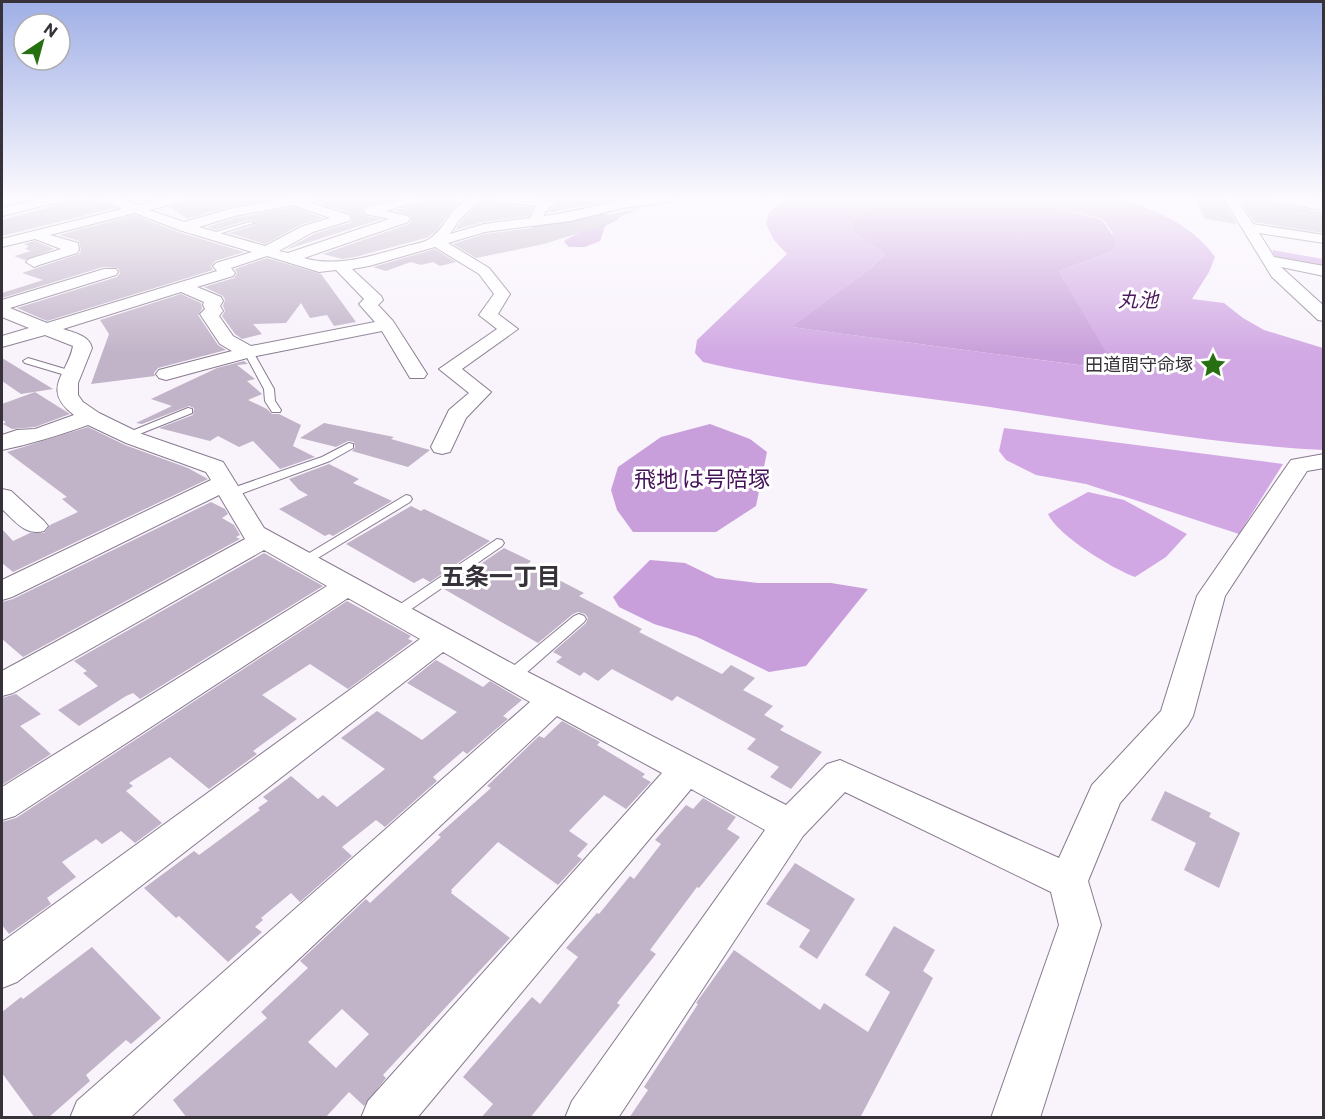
<svg xmlns="http://www.w3.org/2000/svg" width="1325" height="1119" font-family="Commissioner,'Noto Sans JP',sans-serif">
	<style>
		.forest { fill: #c89fda }
		.water { fill: #d1a8e3 }
		.building { fill: #c1b3c8; fill-rule: evenodd }
		.lines { fill: none; stroke-linecap: round; stroke-linejoin: round }
		.lane-casing { stroke: #887a8e; stroke-width: 2 }
		.street-casing { stroke: #887a8e; stroke-width: 2 }
		.highway-casing { stroke: #887a8e; stroke-width: 2 }
		.lane { fill: #fff; fill-rule: evenodd }
		.street { fill: #fff; fill-rule: evenodd }
		.highway { fill: #fff; fill-rule: evenodd }
		.labels { text-anchor: middle; stroke-width: 6; stroke-linejoin: round; paint-order: stroke }
		.far-poi-label { font-size: 18px; fill: #37313a; stroke: #fff; text-anchor: end }
		.far-water-label { font-size: 20px; font-style: italic; fill: #4c1a5f; stroke: #fff }
		.park-label { font-size: 22px; fill: #451158; stroke: #fff }
		.neighbourhood-label { font-size: 24px; font-weight: bold; fill: #37313a; stroke: #fff }
	</style>
	<rect width="100%" height="100%" fill="#f9f3fc"/>
	<g class="forest">
		<path d="M902 197H1016L1102 220 1116 240 1114 251 1059 271 1117 370 791 327 871 268 885 254 853 231 852 223C864 207 883 201 902 197Z"/>
		<polygon points="600,212 619,219 605,226 600,241 585,247 569,247 564,242 565,240 579,233 528,230 536,225"/>
		<polygon points="710,424 750,439 767,452 756,506 716,532 633,532 617,510 611,490 618,467 661,437"/>
		<polygon points="650,560 685,563 716,578 758,583 831,583 868,589 806,666 769,672 697,637 654,624 619,607 613,597"/>
	</g>
	<g class="water">
		<path d="M792 197H902C883 202 864 206 852 223L854 231 885 254 871 268 792 327 1116 370 1059 271 1114 251C1117 237 1112 230 1102 219L1016 197C1043 197 1082 193 1108 197 1147 204 1192 224 1215 257L1209 272 1192 299 1224 303 1243 318 1264 330 1323 348V450C1212 444 1101 424 990 407 895 393 797 384 703 362L695 353 697 340 787 254 774 240 766 224 769 212Z"/>
		<polygon points="1272,250 1323,259 1321,269 1276,260"/>
		<polygon points="1004,428 1283,464 1239,534 1086,484 1036,475 1006,460 999,451"/>
		<path d="M1088 492 1124 500 1187 534 1166 557 1135 577C1113 569 1058 536 1048 514Z"/>
	</g>
	<g class="building">
		<polygon points="192,197 283,197 232,206 187,219 170,207 189,202"/>
		<polygon points="319,197 397,197 365,206 362,210 366,216 381,219 285,250 314,234 350,223 353,219 350,213 317,202"/>
		<polygon points="426,197 456,197 457,204 435,232 426,238 355,257 342,259 323,254 409,224 412,220 410,215 395,211 423,202"/>
		<polygon points="540,197 631,197 547,213 555,206 555,200"/>
		<polygon points="1195,197 1221,197 1237,224 1205,219"/>
		<polygon points="1238,197 1262,197 1272,204 1323,212 1323,233 1254,222"/>
		<polygon points="71,198 80,201 94,199 115,208 2,236 2,220 68,202"/>
		<polygon points="486,198 496,203 533,208 529,216 483,222 455,230 461,221"/>
		<polygon points="293,207 323,218 302,224 265,244 229,233 255,225 254,221 248,220 216,230 207,227 236,218"/>
		<polygon points="640,208 598,227 544,244 476,258 453,244 485,234 571,223"/>
		<polygon points="135,215 178,232 244,252 215,261 211,266 213,270 47,321 17,308 117,277 120,273 118,268 103,267 2,298 2,293 43,280 22,273 79,254 81,250 79,241 59,235"/>
		<polygon points="35,241 54,249 25,260 14,256 31,251 25,249 29,246 24,244"/>
		<polygon points="435,249 456,262 440,266 433,262 421,265 411,262 386,271 373,267"/>
		<polygon points="267,258 321,274 356,322 334,326 327,315 310,318 301,303 286,323 253,324 262,334 242,339 235,334 222,316 225,311 223,306 225,300 223,296 204,287 234,278 237,273 235,269"/>
		<polygon points="181,294 201,303 202,309 198,315 218,345 226,350 158,368 154,373 155,376 91,384 109,334 100,320"/>
		<polygon points="2,358 53,389 21,394 2,381"/>
		<polygon points="244,361 248,364 237,365 255,379 247,381 262,394 248,400 267,409 272,414 279,414 301,425 293,446 315,457 280,469 253,441 239,447 218,436 210,441 159,428 193,415 194,408 189,406 142,424 136,423 172,406 151,399 217,368"/>
		<polygon points="35,392 70,414 35,427 12,429 3,424 6,422 2,420 2,404"/>
		<polygon points="324,423 394,437 391,439 430,450 408,467 352,451 355,448 354,442 348,441 336,447 300,438"/>
		<polygon points="88,427 125,445 188,468 208,479 13,572 2,563 2,529 13,541 30,533 44,533 50,525 78,512 62,499 67,497 7,452"/>
		<polygon points="329,464 359,479 353,483 392,501 333,536 329,534 325,536 279,509 308,495 299,490 289,479"/>
		<polygon points="211,502 225,509 228,514 222,518 234,525 240,535 236,537 240,539 23,657 2,639 2,602 13,599"/>
		<polygon points="411,506 421,511 424,509 490,541 430,582 423,578 414,583 346,544"/>
		<polygon points="504,548 531,561 528,564 584,593 579,596 642,629 639,632 722,674 731,665 755,678 743,690 773,706 764,715 784,726 780,730 822,752 791,789 770,777 779,767 747,749 756,739 677,696 672,701 612,669 598,681 584,672 580,676 556,662 562,657 553,652 586,623 588,618 585,614 578,612 573,614 538,643 444,589"/>
		<polygon points="264,553 323,586 140,699 133,693 126,696 79,726 58,710 98,686 83,673 87,671 74,661"/>
		<polygon points="347,601 411,636 408,639 413,641 348,689 310,664 262,695 297,719 253,751 257,754 209,789 170,757 129,783 133,786 126,791 162,823 135,843 121,831 102,844 96,839 62,862 76,877 47,898 51,904 9,934 2,925 2,822 16,818"/>
		<polygon points="436,660 483,687 490,681 522,700 503,716 508,719 467,754 463,751 433,777 437,781 385,827 376,820 342,847 352,856 300,902 291,893 261,918 263,920 255,927 262,932 228,962 179,916 176,918 144,888 194,851 199,855 260,810 258,808 268,801 263,797 291,776 318,799 323,795 337,807 385,769 341,738 377,711 422,740 457,712 407,683"/>
		<polygon points="16,694 41,714 20,726 51,754 2,785 2,698"/>
		<path d="M562 721 600 742 597 745 645 774 642 777 651 782 626 809 604 795 569 831 588 844 577 856 582 859 558 885 498 842 451 890 452 891 451 893 510 938 383 1075 386 1078 364 1106 349 1092 325 1118H187L173 1100 267 1018 261 1012 308 968 300 961 366 899 370 903 441 837 438 835 491 788 487 786 539 736 544 738ZM342 1009 369 1034 336 1068 308 1042Z"/>
		<polygon points="1165,791 1211,813 1209,817 1240,833 1219,888 1184,870 1196,843 1151,820"/>
		<polygon points="703,798 736,817 727,829 740,837 699,888 697,887 650,950 656,954 617,1003 620,1005 530,1118 481,1118 493,1104 463,1077 532,997 540,1004 578,957 566,948 597,913 599,914 630,876 634,879 661,844 655,840 686,805 693,809"/>
		<polygon points="795,863 855,899 817,959 799,947 810,930 766,904"/>
		<polygon points="894,926 935,950 923,971 933,978 860,1118 629,1118 648,1090 644,1087 698,1004 696,1003 734,950 820,1010 824,1003 868,1032 890,992 865,975"/>
		<polygon points="92,947 161,1018 131,1044 126,1040 86,1075 90,1081 48,1118 35,1118 2,1073 2,1012 21,997 23,999"/>
	</g>
	<g class="lines">
		<g class="lane-casing">
			<g id="lane">
				<polygon points="249,222 254,223 212,236 206,235"/>
				<polygon points="246,350 252,350 274,389 275,401 281,410 280,412 272,412 265,401 264,389 244,352"/>
				<polygon points="28,358 75,372 77,374 72,377 25,363 23,361"/>
				<polygon points="188,408 192,409 192,413 132,437 128,438 122,435"/>
				<polygon points="349,443 353,444 353,448 330,461 235,496 231,497 225,493 227,490 322,457"/>
				<polygon points="406,495 410,496 412,499 410,502 308,564 298,564 296,561"/>
				<polygon points="497,539 502,540 504,543 502,546 400,617 390,617 388,614 390,611"/>
				<polygon points="579,614 584,616 586,619 584,622 517,681 505,681 503,677 505,673 574,616"/>
			</g>
		</g>
		<g class="street-casing">
			<g id="street">
				<polygon points="48,197 69,197 67,200 2,216 2,208"/>
				<path d="M97 197H115L137 205 169 197H190L188 200 149 210 184 222 233 208 296 197H317L315 201 309 202 349 215 351 218 349 221 313 232 279 251 288 253 389 219 366 214 364 211 366 208 405 197H424L422 200 386 211 408 216 410 219 408 222 304 258C338 268 374 255 407 246 413 244 424 243 429 239 451 225 450 197 484 197L459 220 450 234 484 224 530 218 536 206 496 201 490 197H524L553 201 554 204 545 212 544 216C572 213 598 204 626 200 644 197 662 197 681 197L675 201 623 208 571 221 485 232 448 243 489 268 510 294 498 314 518 329 462 369 491 392 466 418 450 452 442 454 434 452 431 447 449 410 469 393 439 369 497 329 479 315 494 294 479 274 435 247 369 266 352 269 381 296 383 300 378 305 393 321 427 374 424 378H410L382 331 251 357 166 380 159 378 156 374 159 370 232 351 220 344 200 314 205 309 203 305 204 302 181 292 63 329C74 333 89 335 92 348L78 383V395L83 402 99 413 142 434 223 462 264 528 522 669 786 805 827 764 840 760 1059 858 1092 785 1161 711 1197 596 1201 590 1291 460 1324 454V468L1307 471 1225 596 1193 716 1188 725 1120 803 1088 881 1101 925 1040 1118H991L1059 925 1051 892 845 792 803 836 618 1118H565L572 1101 765 830 691 789 417 1118H361L368 1101 662 773 557 716 130 1118H70L77 1101 530 702 443 652 17 982 2 988V942L420 639 348 598 15 816 2 820V787L327 586 264 550 13 693 2 696V671L245 539 219 495 12 597 2 600V580L211 480 206 472 126 443 88 425C60 435 31 444 2 450V435L17 430 35 429 74 415C40 389 68 374 73 346L45 335 2 347V336L29 328 2 317V300L104 269H116L118 272 116 275 10 308 47 323 217 271 213 266 216 263 252 252 179 230 135 213 50 235 78 243 79 250 77 253 39 265 34 267 26 262 29 259 61 249 35 239 2 247V239L122 209ZM293 205 330 218 303 226 265 246 199 227 235 216ZM267 256 319 272 336 270 364 299 359 304 375 322 251 346 233 336 219 316 223 311 220 306 223 301 221 297 197 287 233 276 235 273 231 268Z"/>
				<polygon points="1223,197 1235,197 1253,224 1324,235 1324,243 1259,233 1274,257 1324,266 1324,276 1281,267 1324,306 1324,321 1318,320 1272,277"/>
				<path d="M2 489 11 491 44 521 48 526 44 531C25 536 15 521 2 509Z"/>
			</g>
		</g>
		<g class="highway-casing">
			<polygon id="highway" points="1264,197 1302,197 1324,200 1324,210 1272,202"/>
		</g>
		<use href="#lane" class="lane"/>
		<use href="#street" class="street"/>
		<use href="#highway" class="highway"/>
	</g>
	<linearGradient id="sky" x2="0" y2="1"><stop stop-color="#9fafe6"/><stop offset="0.56" stop-color="#fcfafe"/><stop offset="1" stop-color="#fcfafe" stop-opacity="0"/></linearGradient>
	<rect width="1325" height="354" fill="url(#sky)"/>
	<defs>
		<g id="sight-bare" transform="scale(2.07)"><path d="M0-6L1.8-2.2L6-1.7L2.9 1.2L3.7 5.4L0 3.3L-3.7 5.4L-2.9 1.2L-6-1.7L-1.8-2.2Z" fill="#267012" stroke="#fff" stroke-width="2.5" paint-order="stroke"/></g>
	</defs>
	<g fill-rule="evenodd">
		<use href="#sight-bare" x="1213" y="365"/>
	</g>
	<g class="labels">
		<g class="far-poi-label">
			<text x="1193" y="371">田道間守命塚</text>
		</g>
		<g class="far-water-label">
			<text x="1138" y="307">丸池</text>
		</g>
		<g class="park-label">
			<text x="702" y="487">飛地 は号陪塚</text>
		</g>
		<g class="neighbourhood-label">
			<text x="501" y="585">五条一丁目</text>
		</g>
	</g>
	<rect width="1325" height="1119" fill="none" stroke="#37313a" stroke-width="6"/>
	<g transform="translate(42 42) rotate(36)"><circle r="28" fill="#ffffff" stroke="#afadb0" stroke-width="1.5"/>
	<path d="M0-4.5L10 22L0 15L-10 22Z" fill="#267012"/>
	<text y="-9" font-size="16" font-weight="bold" text-anchor="middle" fill="#37313a">N</text>
	</g>
</svg>
